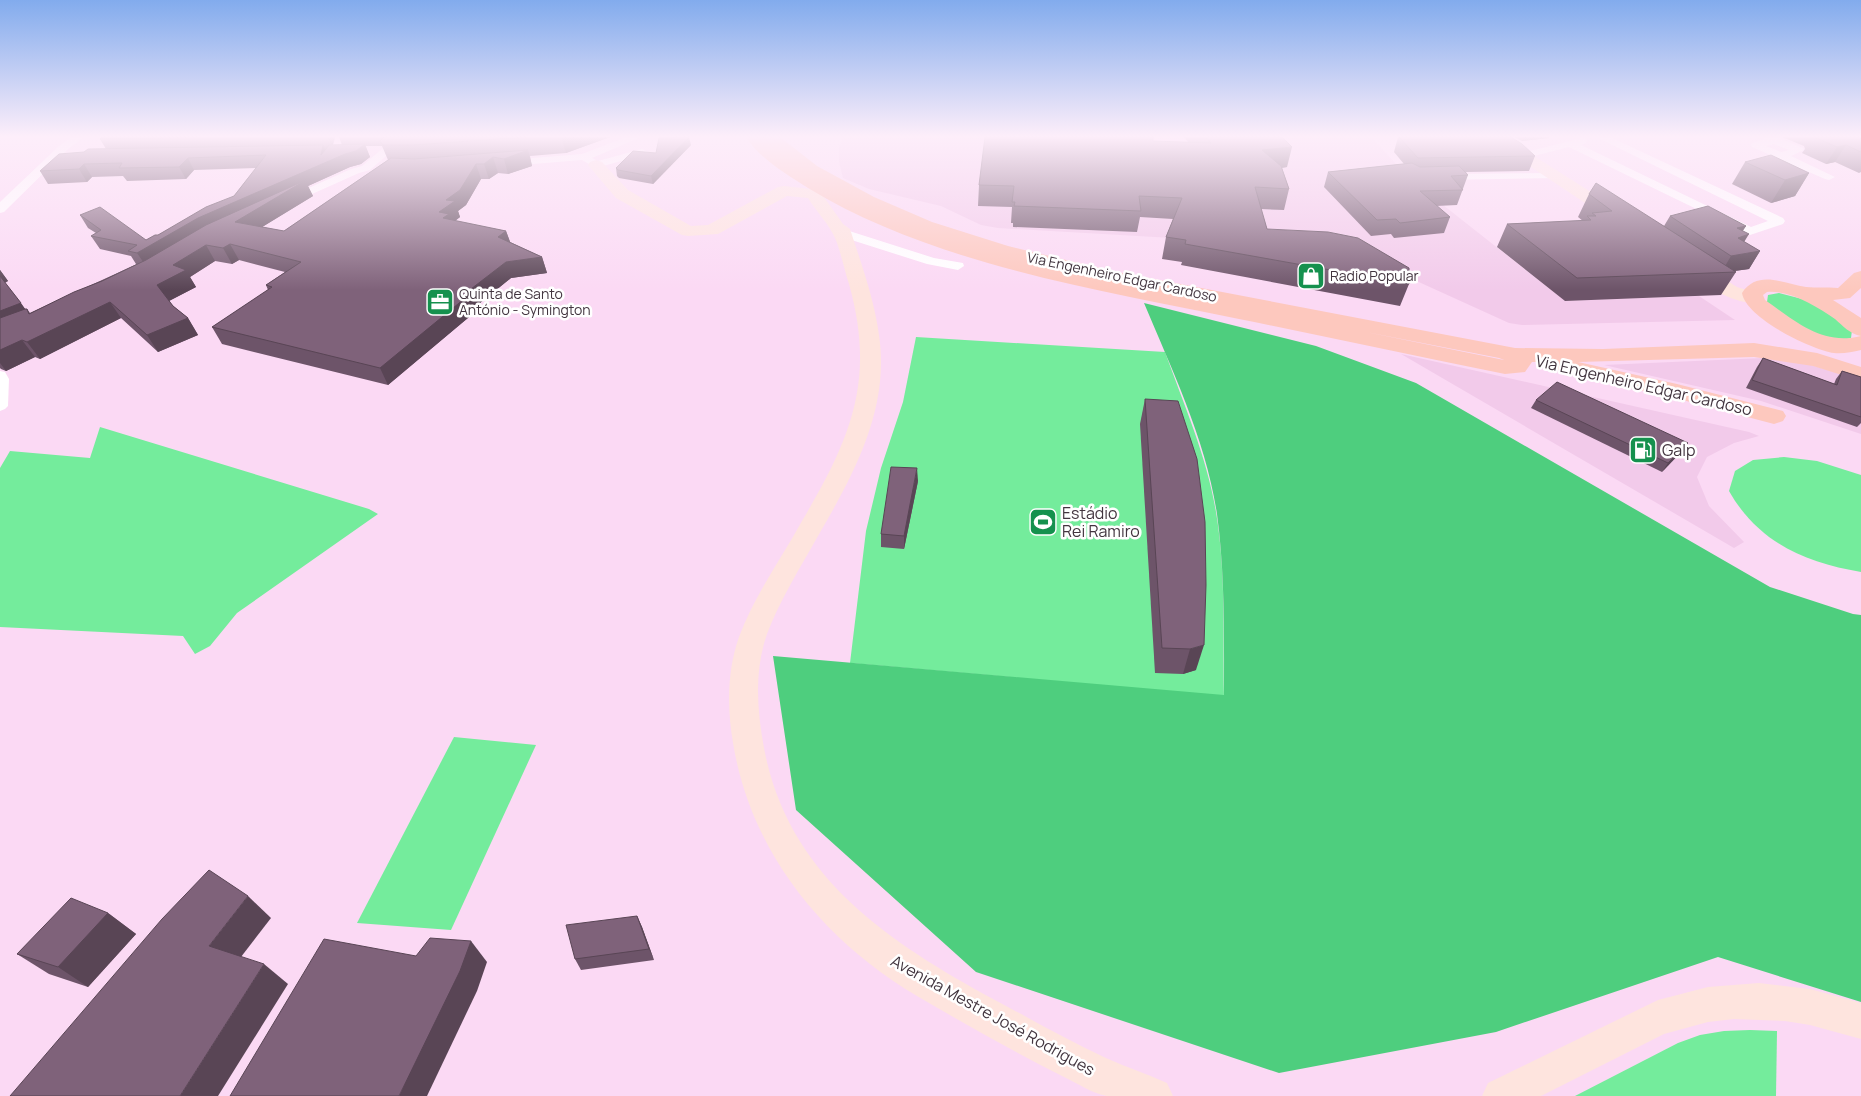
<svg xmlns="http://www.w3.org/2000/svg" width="1861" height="1096" font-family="Manrope,sans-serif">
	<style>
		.built { fill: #f2caea }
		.green { fill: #74ec9c }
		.forest { fill: #4ece7e }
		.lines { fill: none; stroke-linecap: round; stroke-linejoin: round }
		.street { fill: #fff; fill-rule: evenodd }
		.secondary { fill: #fee4de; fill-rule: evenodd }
		.primary { fill: #fdc8be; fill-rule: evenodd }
		.wall { fill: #6d5469; fill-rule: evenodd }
		.shaded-wall { fill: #594555 }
		.building { fill: #7f627a; stroke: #594555 }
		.labels { text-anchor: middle; stroke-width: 5; stroke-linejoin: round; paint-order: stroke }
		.far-poi-label { font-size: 14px; fill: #42353f; stroke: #fff; text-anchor: start }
		.far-street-label { font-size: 14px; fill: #42353f; stroke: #fff }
		.street-label { font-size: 16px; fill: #42353f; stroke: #fff }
		.poi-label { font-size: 16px; fill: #42353f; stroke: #fff; text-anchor: start }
	</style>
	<rect width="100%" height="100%" fill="#fbd9f4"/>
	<g class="built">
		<polygon points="843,137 1371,137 1410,179 1565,301 1699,296 1735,320 1522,325 1509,323 1344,248 998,228 981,225 941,206 869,189 843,178 839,162 839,147"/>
		<polygon points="1401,354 1749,432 1759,436 1734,443 1707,457 1697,477 1709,506 1744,542 1734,548"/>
		<polygon points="1763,358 1804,363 1861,380 1861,434 1761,401 1604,365"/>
	</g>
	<g class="green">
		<path d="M1779 293 1810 301 1852 330 1851 338C1819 346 1791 320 1767 302L1768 295Z"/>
		<path d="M916 337 1165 352C1184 405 1207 457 1216 512 1226 572 1223 635 1224 696L850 663 866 531 881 468 903 402Z"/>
		<polygon points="100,427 369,509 378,514 237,613 210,646 195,654 183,636 0,627 0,468 10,451 90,458"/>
		<path d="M1784 457 1817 461 1861 475V572C1805 563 1758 542 1729 491L1735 471 1753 460Z"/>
		<polygon points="454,737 536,745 451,930 357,923"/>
		<polygon points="1750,1030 1777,1031 1776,1096 1575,1096 1678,1043 1700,1035 1724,1031"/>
	</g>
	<path class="forest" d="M1144 303 1316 346 1416 383 1770 587 1853 614 1861 615V1002L1718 957 1496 1032 1279 1073 976 972 796 810 773 656 1224 695C1224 635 1225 573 1217 514 1206 440 1172 370 1144 303Z"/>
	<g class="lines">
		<g class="street">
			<polygon points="72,137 84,137 67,150 4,212 0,213 0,202 59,146"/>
			<polygon points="396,137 408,137 370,170 359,173 292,203 288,205 282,201 284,199 351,169 362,166"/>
			<polygon points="626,137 641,137 592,158 598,161 642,149 647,152 646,154 596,168 582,160 507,166 501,163 507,160 582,154"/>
			<polygon points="1596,137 1610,137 1783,218 1785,221 1783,224 1750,235 1569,147 1522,159 1516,156 1518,154 1582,138 1586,139 1587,141 1586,143 1581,145 1751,227 1768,221"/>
			<path d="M1763 137H1777L1803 148 1804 150 1791 156 1835 177 1829 180 1825 179 1752 147 1751 145 1752 143 1765 139ZM1774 144 1789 150 1781 152 1766 146Z"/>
			<polygon points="1554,173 1560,176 1558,178 1443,180 1437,177 1443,174"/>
			<polygon points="843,229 934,258 963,263 964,266 958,270 927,264 839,236 837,233"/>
			<polygon points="0,371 5,372 9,379 8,406 5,409 0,411"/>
		</g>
		<g class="secondary">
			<polygon points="1486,137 1504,137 1621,211 1624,215 1621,219 1615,220 1609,219"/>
			<path d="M596 160 602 162 628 190 691 226 708 225 778 187 784 186 819 190 843 224 850 229C861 263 874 298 879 335 890 409 854 474 818 536 800 568 780 600 767 634 754 671 757 710 764 748 788 876 887 941 993 999 1031 1019 1067 1040 1106 1058 1126 1067 1147 1074 1167 1083L1173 1096C1152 1096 1128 1096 1107 1096 1093 1094 1077 1083 1064 1077 1014 1052 965 1024 917 996 823 940 751 853 733 743 727 708 727 671 739 637 754 596 781 559 802 521 851 438 876 380 849 284 844 269 841 252 835 238 829 224 816 211 808 198L787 196 718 234 688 236 682 235 616 198 588 165 590 162Z"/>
			<path d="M1699 263C1713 267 1724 280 1737 287 1745 290 1758 291 1763 298L1760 302C1739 307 1701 286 1690 269L1692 265Z"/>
			<polygon points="1759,983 1810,989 1861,1003 1861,1039 1810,1025 1785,1021 1734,1019 1708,1022 1664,1034 1541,1096 1482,1096 1488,1083 1658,1000 1708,987"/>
		</g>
		<g class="primary">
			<path d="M746 137H780L817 166 874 197 932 222 1008 246 1112 271 1515 348 1603 349 1754 343 1817 353 1861 367V381L1813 366 1754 357 1578 362 1677 384 1783 411 1786 416 1783 421 1774 424 1675 398 1559 372 1556 367 1559 362H1532L1525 372 1505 374C1416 356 1328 337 1239 319 1097 290 933 264 808 188 786 174 760 159 746 137ZM1366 332 1499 358 1504 360Z"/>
			<path d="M1861 271V288L1850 298 1833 300 1861 318V350C1852 352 1843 354 1834 353 1810 349 1746 318 1742 293 1758 269 1784 284 1806 287 1817 288 1827 287 1838 288L1854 273ZM1767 292C1790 290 1816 306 1835 319 1843 326 1850 334 1861 336 1822 346 1795 321 1765 300L1763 295Z"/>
		</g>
	</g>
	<g class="wall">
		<path d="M102 137H335L333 145H342L339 137H610L566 153 530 156 532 166 508 174 498 173 489 179H481L466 205 458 211 460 217 455 221 506 231 510 242 542 257 547 273 511 278 480 303 481 307 388 385 222 344 212 327 268 290 266 285 285 272 239 260 232 264 215 261 190 277 196 287 169 301 173 306 188 318 198 335 158 352 121 318 40 359 35 357 6 371 1 369 0 368V270L8 281 5 283 25 309H27L30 313 137 264H136L131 256 100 249 91 236 96 233 88 228 80 215 146 240 158 235 234 196 256 168 194 170 186 179 127 181 123 176 92 177 87 182 48 184 40 171 84 152 106 149 100 139ZM365 146H382L388 160 284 231 262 227 313 196 308 186 350 167 361 164 370 157Z"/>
		<polygon points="1184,137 1282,137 1287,167 1282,168 1289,189 1284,210 1261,209 1267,229 1409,284 1400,306 1181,265 1182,262 1162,259 1166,237 1173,219 1140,217 1137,232 1013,227 1013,223 1011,223 1012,207 978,206 979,185 1188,142"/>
		<polygon points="1398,137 1535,156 1529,171 1466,172 1468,175 1457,205 1436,206 1450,217 1444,233 1394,238 1391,234 1371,236 1324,187 1328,172 1404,164 1394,152"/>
		<polygon points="1514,137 1549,137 1549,138 1522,141"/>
		<polygon points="1782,137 1861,137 1861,172 1859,173 1835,162 1826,164 1802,153 1805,149 1804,146"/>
		<polygon points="691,145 653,184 619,178 617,176 616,168 656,153"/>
		<polygon points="1745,162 1809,173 1795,196 1771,203 1732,184"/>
		<polygon points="1589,194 1664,226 1670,216 1746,226 1742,231 1744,242 1760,251 1749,269 1734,271 1736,272 1721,295 1565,301 1497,247 1507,224 1583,221 1578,217"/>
		<polygon points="1763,358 1834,384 1836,379 1842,371 1861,377 1861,423 1857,427 1746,388 1757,367"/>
		<polygon points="1145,399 1196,670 1183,674 1155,673 1140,424"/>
		<polygon points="1536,400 1688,443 1682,451 1662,472 1531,408"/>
		<polygon points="918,481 904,549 881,547 881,534"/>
		<polygon points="108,913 136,934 88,987 49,974 17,954"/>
		<polygon points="637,916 642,927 654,960 581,970 575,959"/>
	</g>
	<g class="shaded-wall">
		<polygon points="328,137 335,137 332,147"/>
		<polygon points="561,137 610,137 566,153"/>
		<polygon points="689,137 691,145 653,184 651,176"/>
		<polygon points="1523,137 1549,137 1549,138 1522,141"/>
		<polygon points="365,144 370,157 361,164 350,167 308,186 313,196 244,238 235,222 146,266 137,253 198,218 321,155 323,145 329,158"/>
		<polygon points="1846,145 1835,162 1826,164 1837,147"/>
		<polygon points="1292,147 1287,167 1258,170 1262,150"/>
		<polygon points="528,150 532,166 508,174 504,159"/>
		<polygon points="493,157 498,173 489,179 484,164"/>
		<polygon points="188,158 194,170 186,179 179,167"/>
		<polygon points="84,164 92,177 87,182 79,169"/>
		<polygon points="476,164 481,179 466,205 458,211 460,217 452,223 449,234 439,212 446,200"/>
		<polygon points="1809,173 1795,196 1771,203 1785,180"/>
		<polygon points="1746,226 1739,237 1749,234 1738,252 1737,228"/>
		<polygon points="506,231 512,247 498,237"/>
		<polygon points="230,244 239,260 232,264 223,248"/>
		<polygon points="206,245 215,261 190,277 196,287 167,302 157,285 173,265"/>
		<polygon points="1760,251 1749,269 1727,272 1721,273 1731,256"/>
		<polygon points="542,257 547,273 511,278 480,303 481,307 388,385 380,368 471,289 506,262"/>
		<polygon points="0,270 8,281 3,283 0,280"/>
		<polygon points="110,302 121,318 40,359 27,342"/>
		<polygon points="21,303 30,316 0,327 0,311"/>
		<polygon points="188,318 198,335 158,352 147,335"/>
		<polygon points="22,340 35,357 6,371 0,363 0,350"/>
		<polygon points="1688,443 1682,451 1662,472 1668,463"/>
		<polygon points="917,468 918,481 904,549 904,536"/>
		<polygon points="1204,645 1196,670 1183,674 1190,649"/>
		<polygon points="248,896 271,918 234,966 209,946"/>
		<polygon points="108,913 136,934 88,987 58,967"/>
		<polygon points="637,916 642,927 654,960 649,949"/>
		<polygon points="471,941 487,962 477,991 427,1096 399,1096"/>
		<polygon points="264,964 288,984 218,1096 180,1096"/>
	</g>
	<g class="building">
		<polygon points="102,137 198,137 100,139"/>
		<polygon points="384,137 527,137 413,145 383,145 380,141"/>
		<polygon points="689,137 651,176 618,170 616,168 633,151 656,153 659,138"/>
		<polygon points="985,137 1153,137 1153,141 1211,143 1206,137 1282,137 1292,147 1262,150 1281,166 1289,189 1255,187 1267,229 1328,232 1358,238 1409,268 1409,284 1185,244 1186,240 1166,237 1182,198 1139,196 1141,211 1014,206 1015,202 1012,202 1014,186 979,185"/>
		<polygon points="1399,137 1511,137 1522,144 1535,156 1418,158"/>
		<polygon points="1814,137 1861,137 1861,152 1846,145 1837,147"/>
		<polygon points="365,144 356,151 345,154 198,218 137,253 128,251 137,245 91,236 101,230 80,215 100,207 146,240 155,235 158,235 206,207 234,196 266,155 188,158 179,167 119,168 122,163 84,164 79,169 40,171 59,154 84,152 88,149 323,145 321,155 329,145"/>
		<polygon points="528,150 504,159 493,157 484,164 476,164 460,190 446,200 455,201 439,212 449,214 443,218 506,231 498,237 542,257 506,262 471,289 475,290 380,368 212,327 272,287 266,285 301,262 230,244 223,248 206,245 173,265 186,270 157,285 173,306 188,318 147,335 110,302 27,342 22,340 0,350 0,318 25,309 27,309 29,314 74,292 102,281 146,260 206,225 306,180 235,222 284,231 391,158 414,159"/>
		<polygon points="1771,155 1809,173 1785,180 1745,162"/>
		<polygon points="1412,163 1420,167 1459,166 1468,175 1451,176 1463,190 1420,191 1450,217 1400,223 1396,219 1377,220 1328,172"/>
		<polygon points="1596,183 1736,272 1577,278 1507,224 1591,220 1587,216 1596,216 1592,213 1612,211 1589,194"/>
		<polygon points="1708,206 1746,226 1737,228 1749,234 1738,238 1760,251 1731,256 1670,216"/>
		<polygon points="0,276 21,303 0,311"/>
		<polygon points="1763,358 1837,385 1842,371 1861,377 1861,417 1752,380"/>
		<polygon points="1557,382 1688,443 1668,463 1536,400"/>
		<polygon points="1145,399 1178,401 1197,459 1205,522 1206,585 1204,645 1190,649 1162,648"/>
		<polygon points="891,467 917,468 904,536 881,534"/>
		<polygon points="209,870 248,896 209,946 264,964 180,1096 10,1096 162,919"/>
		<polygon points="71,898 108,913 58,967 17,954"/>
		<polygon points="637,916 649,949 575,959 566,925"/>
		<polygon points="430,938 471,941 460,971 399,1096 230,1096 324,939 416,956"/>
	</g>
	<linearGradient id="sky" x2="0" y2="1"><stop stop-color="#82abed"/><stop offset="0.47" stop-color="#fdeefa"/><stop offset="1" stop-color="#fdeefa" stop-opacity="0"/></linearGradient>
	<rect width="1861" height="290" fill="url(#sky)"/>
	<defs>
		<g id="shop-square" transform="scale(1.4375)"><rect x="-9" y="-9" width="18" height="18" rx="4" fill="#15914e" stroke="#fff"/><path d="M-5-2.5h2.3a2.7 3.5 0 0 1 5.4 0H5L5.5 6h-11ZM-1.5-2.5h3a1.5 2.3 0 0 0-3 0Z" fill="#fff"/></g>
		<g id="office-square" transform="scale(1.4375)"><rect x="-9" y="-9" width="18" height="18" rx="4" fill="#15914e" stroke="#fff"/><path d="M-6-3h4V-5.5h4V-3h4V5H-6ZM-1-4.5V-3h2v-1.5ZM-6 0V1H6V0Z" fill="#fff"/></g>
		<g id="fuel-square" transform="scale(1.4375)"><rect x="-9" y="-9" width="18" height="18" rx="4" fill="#15914e" stroke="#fff"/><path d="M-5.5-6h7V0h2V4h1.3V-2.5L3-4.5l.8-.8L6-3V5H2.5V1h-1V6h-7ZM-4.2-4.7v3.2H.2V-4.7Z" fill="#fff"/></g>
		<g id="stadium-square" transform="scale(1.4375)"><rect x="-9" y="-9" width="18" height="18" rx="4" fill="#15914e" stroke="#fff"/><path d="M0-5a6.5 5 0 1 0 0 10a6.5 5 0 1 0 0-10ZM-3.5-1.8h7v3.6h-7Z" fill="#fff"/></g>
	</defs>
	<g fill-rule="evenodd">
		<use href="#shop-square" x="1311" y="276"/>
		<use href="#office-square" x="440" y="302"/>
		<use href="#fuel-square" x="1643" y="450"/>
		<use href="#stadium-square" x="1043" y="522"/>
	</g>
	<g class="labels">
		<g class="far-poi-label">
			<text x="1330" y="281">Radio Popular</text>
			<text x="459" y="299">Quinta de Santo<tspan x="459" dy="16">António - Symington</tspan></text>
		</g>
		<g class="far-street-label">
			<text transform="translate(1122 277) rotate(12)" y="5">Via Engenheiro Edgar Cardoso</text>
		</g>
		<g class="street-label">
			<text transform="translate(1644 385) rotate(13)" y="6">Via Engenheiro Edgar Cardoso</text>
			<text transform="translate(993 1015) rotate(29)" y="6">Avenida Mestre José Rodrigues</text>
		</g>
		<g class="poi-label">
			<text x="1662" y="456">Galp</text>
			<text x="1062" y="519">Estádio<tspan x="1062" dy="18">Rei Ramiro</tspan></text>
		</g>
	</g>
</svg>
